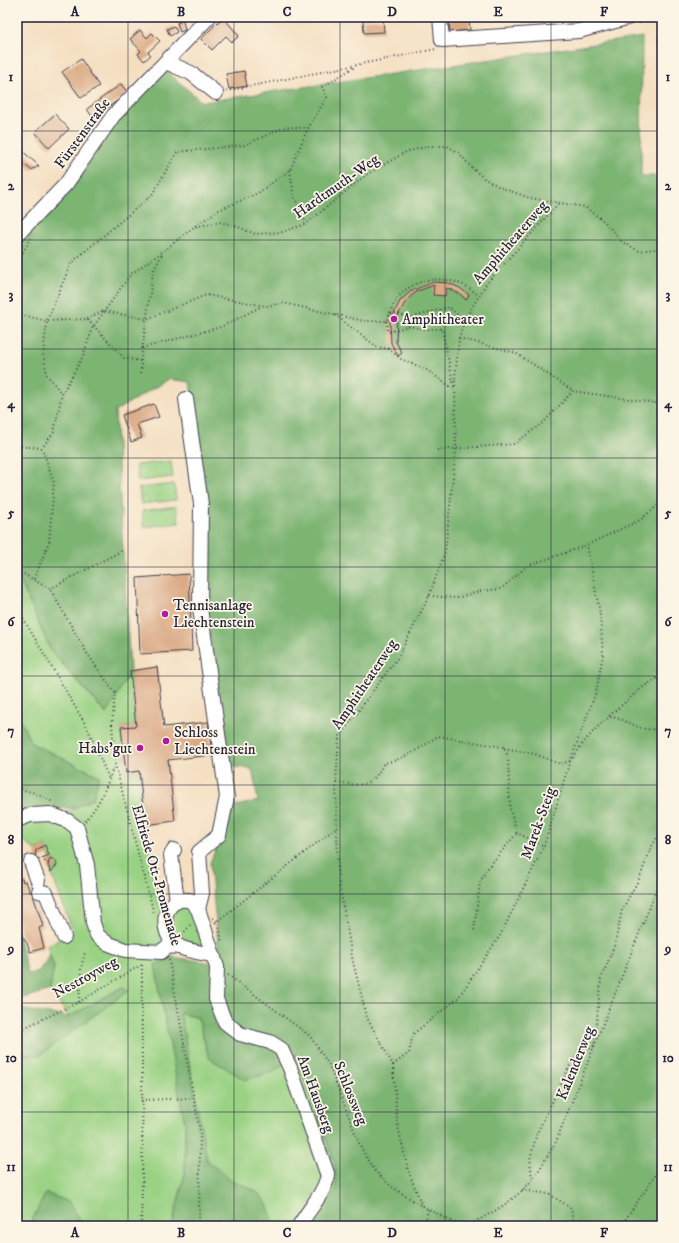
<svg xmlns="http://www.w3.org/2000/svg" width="679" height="1243" font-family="'IM FELL DW Pica',serif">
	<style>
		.green { fill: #9ad284; stroke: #5e7a60 }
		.forest { fill: #7bb472; stroke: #4e6b56 }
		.building { fill: #daa984 }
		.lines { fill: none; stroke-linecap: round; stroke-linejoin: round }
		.minor-casing { stroke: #423e4f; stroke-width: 16 }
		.path { stroke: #423e4f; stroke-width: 2; stroke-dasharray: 1 3; stroke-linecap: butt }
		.minor { stroke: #fff; stroke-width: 14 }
		.grid { fill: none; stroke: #22223b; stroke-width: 1; stroke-opacity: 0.55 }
		.poi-dot { fill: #b5179e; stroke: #fcf5e5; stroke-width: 1.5 }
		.labels { text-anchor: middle; stroke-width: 3.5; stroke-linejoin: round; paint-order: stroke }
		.street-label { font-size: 15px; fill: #22223b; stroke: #fcf5e5 }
		.poi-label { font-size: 15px; fill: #22223b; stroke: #fcf5e5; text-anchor: start }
		.neatline { fill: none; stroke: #22223b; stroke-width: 1.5 }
		.grid-label { font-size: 13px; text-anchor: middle; font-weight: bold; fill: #22223b }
	</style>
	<rect width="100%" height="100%" fill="#fcf5e5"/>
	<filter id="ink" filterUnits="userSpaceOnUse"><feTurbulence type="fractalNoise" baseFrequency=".025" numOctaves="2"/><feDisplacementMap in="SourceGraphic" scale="8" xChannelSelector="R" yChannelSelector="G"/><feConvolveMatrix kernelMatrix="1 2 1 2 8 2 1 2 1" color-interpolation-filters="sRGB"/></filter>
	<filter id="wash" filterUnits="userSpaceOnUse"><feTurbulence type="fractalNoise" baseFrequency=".012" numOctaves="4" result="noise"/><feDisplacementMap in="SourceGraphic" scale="16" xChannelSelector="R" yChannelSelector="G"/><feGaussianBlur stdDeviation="0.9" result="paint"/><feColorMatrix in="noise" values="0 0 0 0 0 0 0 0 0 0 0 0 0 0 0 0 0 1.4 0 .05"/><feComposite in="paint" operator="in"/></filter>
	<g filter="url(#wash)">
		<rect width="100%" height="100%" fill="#f4dfc1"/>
		<g class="green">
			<polygon points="171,461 173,477 138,481 136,465"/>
			<polygon points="174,484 176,500 141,504 139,488"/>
			<polygon points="176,506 179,523 144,527 142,511"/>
			<path d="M17 573 51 651 106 714 130 671 136 726 121 727 126 773 139 771 145 825 172 957 155 965 185 1124V1173L172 1226H84L69 1202 46 1193 29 1226H17V1057L18 1055H40L123 987 69 1017 50 990 54 967 47 946 73 932 51 872 56 868V861L50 858 45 845 36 850C25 844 19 837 19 823L35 817 54 820 93 798 99 776 31 743 17 713Z"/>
			<polygon points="185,905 191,909 205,949 183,944 169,931 173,906"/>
			<polygon points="180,1013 198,1018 209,1058 273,1072 295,1053 335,1164 336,1190 313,1216 309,1226 275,1226 266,1202 256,1191 229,1179 207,1160"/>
		</g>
		<g class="forest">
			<polygon points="642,37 641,176 662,176 662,1226 309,1226 313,1216 336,1190 335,1164 296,1054 273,1072 245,1080 209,1058 198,1018 180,1013 207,1160 229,1179 256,1191 266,1202 275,1226 172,1226 185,1173 185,1124 155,965 172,957 220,964 210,863 232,807 258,801 252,769 228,766 206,607 205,502 190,382 169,379 115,411 130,671 107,714 51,651 20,581 17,573 17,240 115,120 164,69 202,102"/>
			<polygon points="17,713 31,743 99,776 93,798 75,808 25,811 17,816"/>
			<polygon points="17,931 28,974 38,972 50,955 54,967 50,990 23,998 17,997"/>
			<polygon points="123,987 129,990 40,1055 18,1055 17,1057 17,1009 69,1017"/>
			<polygon points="46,1193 69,1202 84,1226 29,1226"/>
		</g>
		<g id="blocks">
			<g class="building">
				<polygon points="223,17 239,36 232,42 226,36 212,50 201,39"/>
				<polygon points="449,17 469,17 470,30 450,32"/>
				<rect x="522" y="17" width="11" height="6"/>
				<polygon points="383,19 384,32 364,33 363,20"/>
				<polygon points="183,21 185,30 180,32 177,23"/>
				<polygon points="174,26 177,32 170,36 167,29"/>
				<polygon points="140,30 147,38 152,33 160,41 148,52 151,55 144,61 138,54 141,51 130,39"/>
				<polygon points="658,38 662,38 662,60 661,60"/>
				<polygon points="81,59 99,86 81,98 62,72"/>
				<polygon points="244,71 247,86 229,89 226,74"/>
				<polygon points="121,84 128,93 93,118 87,109"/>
				<polygon points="55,114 69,129 49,148 35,132"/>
				<polygon points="17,146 39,166 31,170 21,162 17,165"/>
				<polygon points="434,282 448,283 460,288 469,295 466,300 460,294 447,288 445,296 433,295 434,285 418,291 411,296 405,303 397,317 396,342 402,353 398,356 391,343 390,321 400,301 411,291"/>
				<polygon points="154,404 159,417 137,424 142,438 131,442 122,415"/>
				<polygon points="189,574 192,651 140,654 137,578"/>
				<polygon points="157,667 164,727 208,722 212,755 168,760 175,821 145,825 139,771 126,773 121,727 136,726 130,671"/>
				<polygon points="45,845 49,855 35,861 36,850"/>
				<polygon points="50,858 56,861 57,865 51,872 48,866"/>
				<polygon points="17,879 22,879 23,882 26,881 30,892 32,892 43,926 39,928 44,948 30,952 27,943 22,937 17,916"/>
			</g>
		</g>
	</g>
	<g filter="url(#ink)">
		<use href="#blocks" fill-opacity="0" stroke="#423e4f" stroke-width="1"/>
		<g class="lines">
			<g class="minor-casing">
				<g id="minor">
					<polyline points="440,17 442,40 579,31 630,17"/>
					<polyline points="166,62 191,73 216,93"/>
					<polyline points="17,235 66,184 113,116 209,17"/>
					<path d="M186 399 201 504 200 608 227 797 219 835 199 852 202 893 198 909 217 967 216 999 225 1022 240 1034 270 1042 281 1049 290 1068 328 1176C323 1195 309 1209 299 1226"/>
					<polyline points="17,820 30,815 50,814 68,821 77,828 87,865 93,923 97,935 107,943 125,950 161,952 167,947 179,946"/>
					<polyline points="174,850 171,855 177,901"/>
					<polyline points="31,862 38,881"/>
					<polyline points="39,891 46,893 64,937"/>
					<path d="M198 909 190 900C187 900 181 899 178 901 159 908 163 939 179 947 189 951 202 953 212 955"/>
				</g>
			</g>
			<g class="path">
				<polyline points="639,23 657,17"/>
				<polyline points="226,91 436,49"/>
				<polyline points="290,170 294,197 306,223"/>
				<polyline points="195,226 219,210 258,193 290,170 308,128 327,97 322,87 356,66"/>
				<polyline points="17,263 31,238"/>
				<path d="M390 313C402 274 453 270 479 296"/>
				<polyline points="17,314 47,321 87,319 124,358 141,361"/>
				<polyline points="335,315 377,347 389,349 401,359 427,370 455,390"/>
				<polyline points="87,319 103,311 147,319 206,295 266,306 283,303 364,321 387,321 390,313 401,314 406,319 449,307 464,321"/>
				<polyline points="387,321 388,332 409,326 424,329 442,329 454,387"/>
				<polyline points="459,338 516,353 573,391"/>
				<polyline points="142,348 221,327 262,306"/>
				<polyline points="141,373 141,358 153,272 162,254"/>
				<polyline points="62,394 47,375 43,354 47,321 71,263 152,195 177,152 245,145 285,127 308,128"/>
				<polyline points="17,446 42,448 54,432 62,394 83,356 93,327 131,274 162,252 194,227 220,222 236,226 255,234 282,232 306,224 366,175 406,152 429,146 447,146 459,153 472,168 485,179 502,188 530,198 585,207 605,222 622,242 639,251 662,248"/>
				<polyline points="437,450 514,444 543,423 573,391 662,404"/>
				<polyline points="17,565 20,572 50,589 88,655 115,693 112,724 115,764 154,914"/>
				<polyline points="34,579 49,542 54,483 42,448"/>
				<polyline points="50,589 123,550"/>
				<polyline points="429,596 457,598 481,591 501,589 527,566 587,545 640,520 662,502"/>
				<polyline points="17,608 87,727 109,779"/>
				<polyline points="609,716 643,687 662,675"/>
				<polyline points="504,748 535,754 560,764 570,761"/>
				<path d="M573 758C583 742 594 729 609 717 624 717 638 731 652 729L662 736"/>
				<path d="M336 782C363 786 370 789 384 763 406 759 420 748 438 736L503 747 508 756 510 809 517 833 544 846"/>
				<polyline points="17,788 35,793 53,802"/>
				<path d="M85 821C100 804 107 786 114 765"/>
				<polyline points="17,854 19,843"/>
				<polyline points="43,857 45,862 49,863"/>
				<polyline points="17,865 18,872 22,872"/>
				<polyline points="145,877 161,868"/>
				<polyline points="213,918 218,922 222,943"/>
				<polyline points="215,923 337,827"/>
				<polyline points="474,930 480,883 486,870 517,833"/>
				<polyline points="182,935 191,924"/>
				<polyline points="169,960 200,1132 199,1226"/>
				<polyline points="228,975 310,1036 329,1065 360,1146 375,1171 392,1187 422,1206 461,1226"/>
				<polyline points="79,1002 81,968 85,952"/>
				<polyline points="17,1031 79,1002 141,965"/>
				<polyline points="393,1065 409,1053 413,1034 458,998 501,934 544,846 570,761 596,692 603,655 600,614 587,545"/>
				<polyline points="141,1100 194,1098"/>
				<polyline points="532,1178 530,1159 537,1133 574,1057 594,1046 601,979 615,944 622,910 640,877 651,848 662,829"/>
				<polyline points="522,1190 549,1194 571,1208 574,1226"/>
				<polyline points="422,1206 408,1170 397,1122 393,1065 367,1018 353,962 338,877 336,782 339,737 398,657 429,596 445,552 456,449 455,379 459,338 464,321 486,284 558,204"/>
				<path d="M141 1226C144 1139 141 1052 142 965"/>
				<polyline points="425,1226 428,1209"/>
				<path d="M467 1226C490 1214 515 1201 532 1180 541 1169 547 1155 555 1144L662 876"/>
				<polyline points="621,1226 657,1173 662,1168"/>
			</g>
			<use href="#minor" class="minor"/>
		</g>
	</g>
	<path class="grid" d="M128 17V1226M234 17V1226M340 17V1226M445 17V1226M551 17V1226M17 131H662M17 240H662M17 349H662M17 458H662M17 567H662M17 676H662M17 785H662M17 894H662M17 1003H662M17 1112H662"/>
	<g class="poi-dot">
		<circle cx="394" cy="319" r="4"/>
		<circle cx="165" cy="614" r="4"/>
		<circle cx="166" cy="741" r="4"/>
		<circle cx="140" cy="748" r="4"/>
	</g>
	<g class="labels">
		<g class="street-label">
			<text transform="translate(82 133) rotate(-54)" y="5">Fürstenstraße</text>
			<text transform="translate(336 186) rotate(-35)" y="5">Hardtmuth-Weg</text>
			<text transform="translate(510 242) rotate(-49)" y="5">Amphitheaterweg</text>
			<text transform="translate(364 684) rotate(-56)" y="5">Amphitheaterweg</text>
			<text transform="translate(538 823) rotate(-70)" y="5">Marek-Steig</text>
			<text transform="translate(157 875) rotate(74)" y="5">Elfriede Ott-Promenade</text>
			<text transform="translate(85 977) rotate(-29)" y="5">Nestroyweg</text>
			<text transform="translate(575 1063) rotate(-68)" y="5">Kalenderweg</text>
			<text transform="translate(351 1093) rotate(68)" y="5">Schlossweg</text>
			<text transform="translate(316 1094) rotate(70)" y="5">Am Hausberg</text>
		</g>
		<g class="poi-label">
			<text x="402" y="324">Amphitheater</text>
			<text x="173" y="610">Tennisanlage<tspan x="173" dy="17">Liechtenstein</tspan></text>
			<text x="174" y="737">Schloss<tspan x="174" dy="17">Liechtenstein</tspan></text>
			<text x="132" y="753" text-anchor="end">Habs'gut</text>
		</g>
	</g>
	<rect width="679" height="1243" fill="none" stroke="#fcf5e5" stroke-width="44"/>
	<rect x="22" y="22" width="635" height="1199" class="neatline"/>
	<g class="grid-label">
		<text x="75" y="16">A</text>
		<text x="181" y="16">B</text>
		<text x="287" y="16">C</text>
		<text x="392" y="16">D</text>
		<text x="498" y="16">E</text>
		<text x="604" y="16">F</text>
		<text x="11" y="81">1</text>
		<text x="668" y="81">1</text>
		<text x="11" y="190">2</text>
		<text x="668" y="190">2</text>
		<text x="11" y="299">3</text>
		<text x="668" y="299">3</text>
		<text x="11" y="408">4</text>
		<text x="668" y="408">4</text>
		<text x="11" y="517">5</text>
		<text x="668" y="517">5</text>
		<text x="11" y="626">6</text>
		<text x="668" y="626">6</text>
		<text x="11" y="735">7</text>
		<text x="668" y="735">7</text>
		<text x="11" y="844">8</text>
		<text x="668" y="844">8</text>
		<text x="11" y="953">9</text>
		<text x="668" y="953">9</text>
		<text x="11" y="1062">10</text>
		<text x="668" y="1062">10</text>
		<text x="11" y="1171">11</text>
		<text x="668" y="1171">11</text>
		<text x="75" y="1237">A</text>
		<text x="181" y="1237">B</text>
		<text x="287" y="1237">C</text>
		<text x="392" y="1237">D</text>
		<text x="498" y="1237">E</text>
		<text x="604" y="1237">F</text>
	</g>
</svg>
